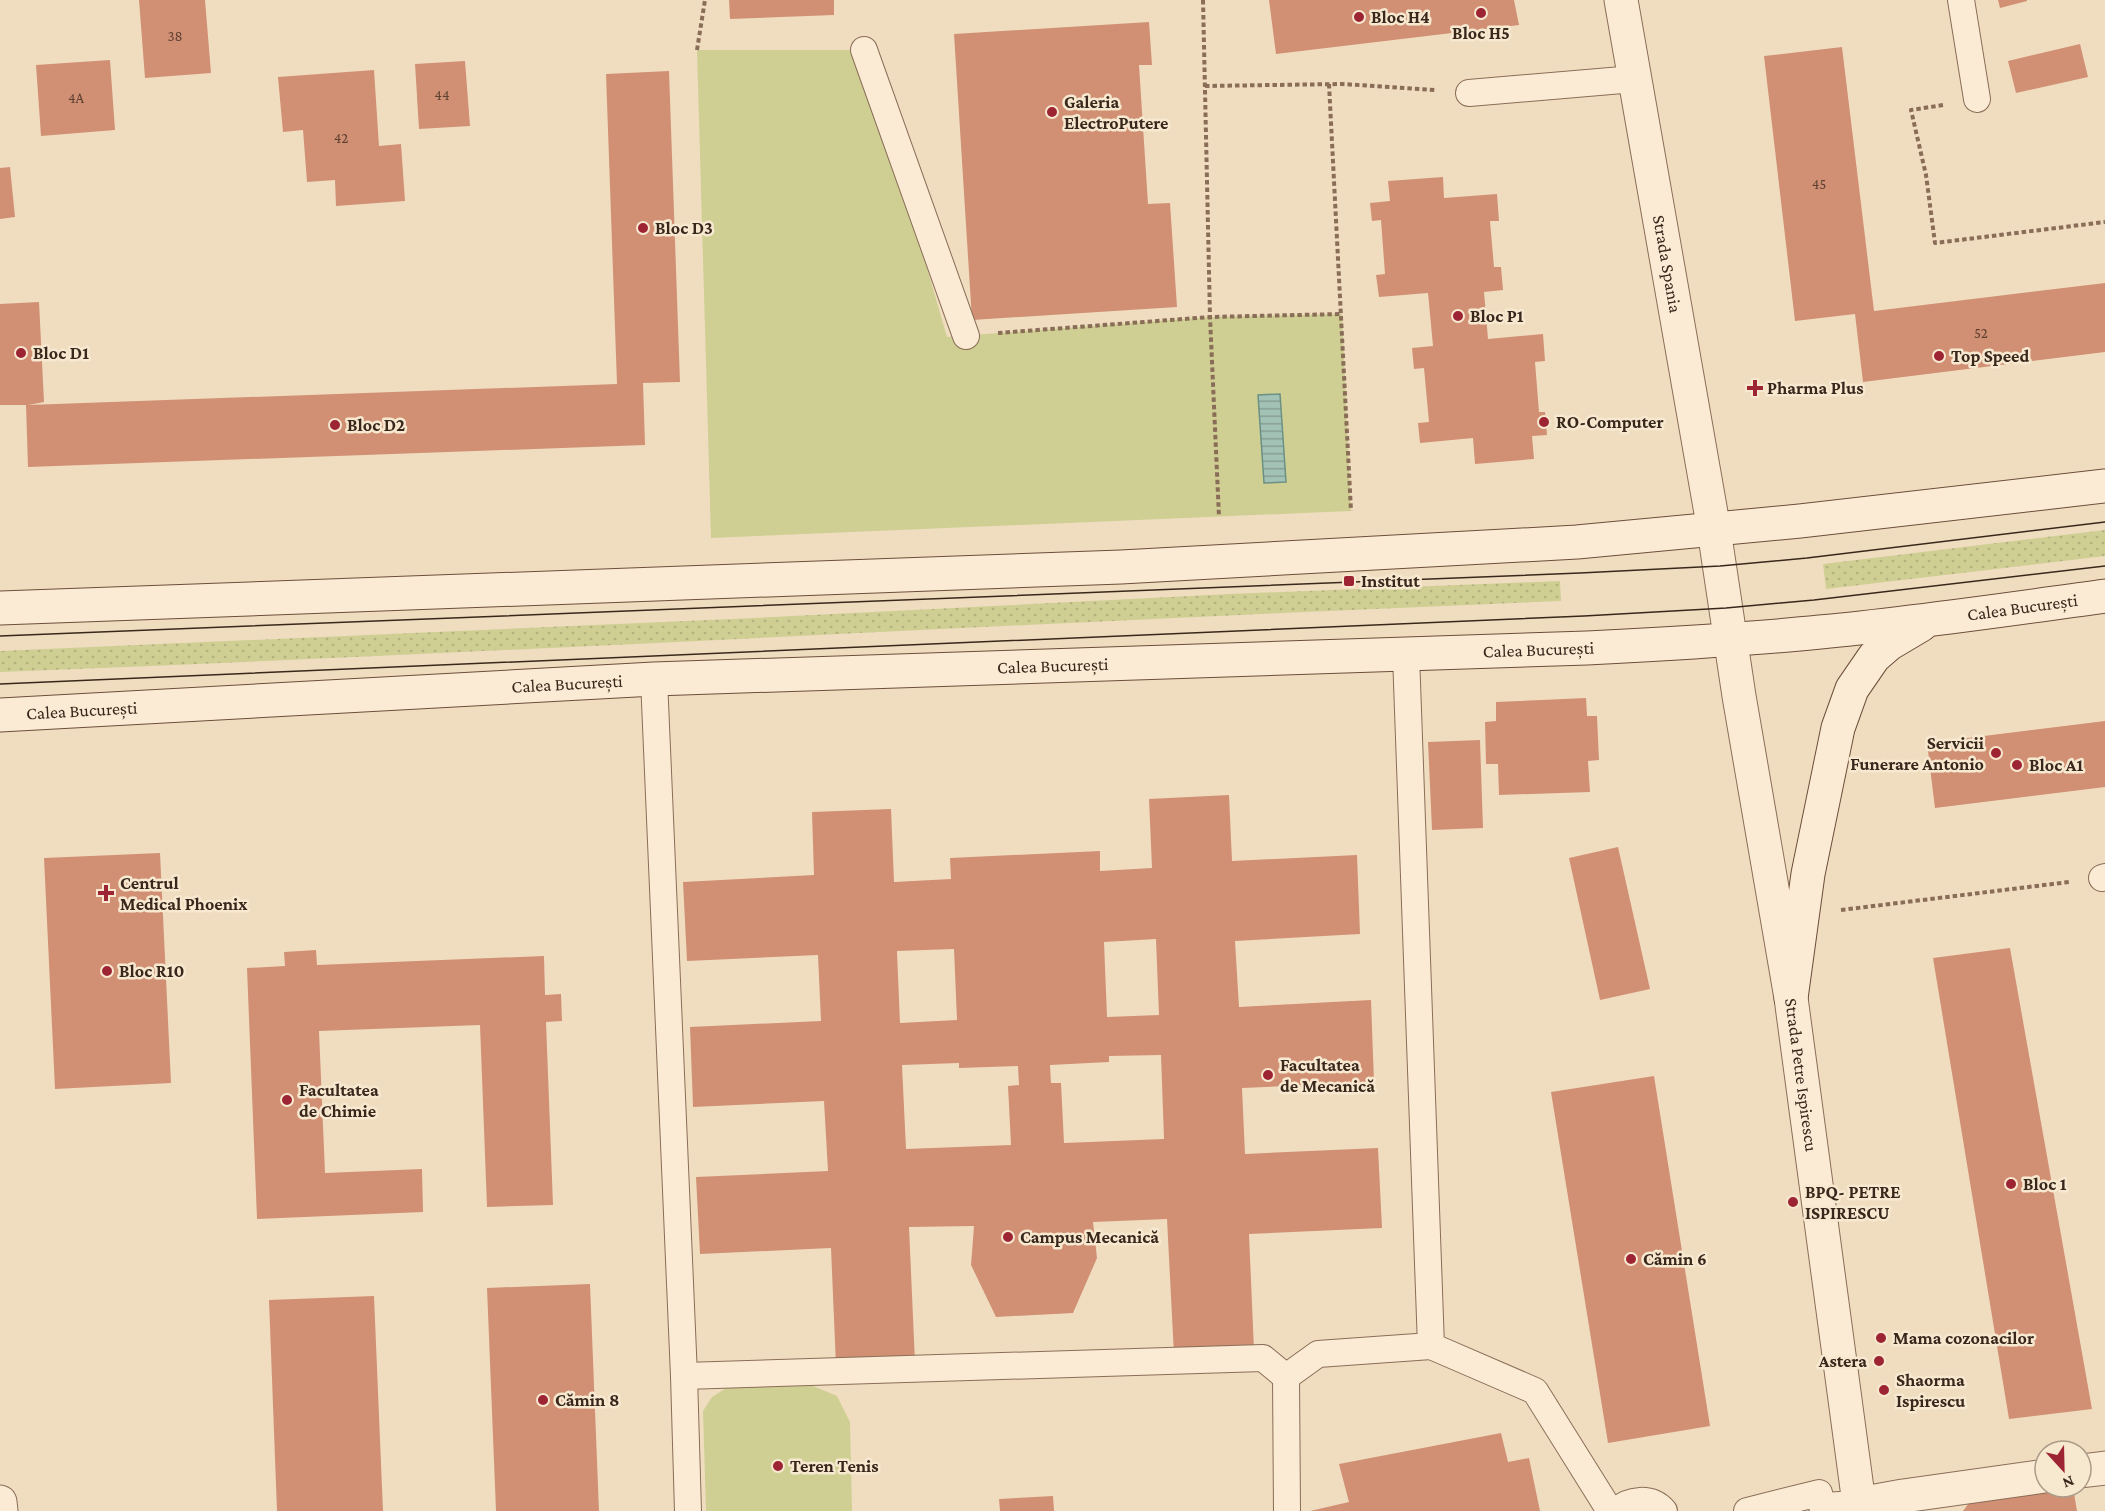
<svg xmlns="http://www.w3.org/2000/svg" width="2105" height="1511" font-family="'Crimson Pro',serif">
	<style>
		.grass { fill: url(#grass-dots) }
		.park { fill: #cfcf94 }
		.water { fill: url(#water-rules); stroke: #6a9183; stroke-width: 1.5 }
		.building { fill: #d19074; fill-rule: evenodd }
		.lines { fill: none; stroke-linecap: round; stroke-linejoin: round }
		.service-casing { stroke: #8a6d57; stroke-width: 28 }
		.minor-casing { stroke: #8a6d57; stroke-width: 35 }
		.tertiary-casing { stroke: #8a6d57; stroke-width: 35 }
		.secondary-casing { stroke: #6c4e3a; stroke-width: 35 }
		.path { stroke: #8a6d57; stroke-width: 4; stroke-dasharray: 4.5 3; stroke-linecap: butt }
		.service { stroke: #fbebd4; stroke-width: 26 }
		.minor { stroke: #fbebd4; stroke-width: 33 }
		.tertiary { stroke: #fbebd4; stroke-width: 33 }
		.secondary { stroke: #fbebd4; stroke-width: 33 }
		.tram { stroke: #39271c; stroke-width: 1.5 }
		.poi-dot { fill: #9d2432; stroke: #f7e8d0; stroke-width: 2 }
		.labels { text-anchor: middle; stroke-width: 5; stroke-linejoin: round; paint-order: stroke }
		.number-label { font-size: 15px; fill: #5f4132 }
		.poi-label { font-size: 18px; font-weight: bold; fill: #39271c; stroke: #f7e8d0; text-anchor: start }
		.street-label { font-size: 18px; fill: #39271c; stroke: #f7e8d0 }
	</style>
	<defs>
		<pattern id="grass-dots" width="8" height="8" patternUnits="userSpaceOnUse" patternTransform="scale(1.5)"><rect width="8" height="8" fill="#cfcf94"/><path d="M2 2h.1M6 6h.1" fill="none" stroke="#b2b27f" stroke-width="1.8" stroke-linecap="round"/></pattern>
		<pattern id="water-rules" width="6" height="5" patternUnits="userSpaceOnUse" patternTransform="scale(1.5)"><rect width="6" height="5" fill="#a3c2b6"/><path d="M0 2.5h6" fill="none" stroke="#869e93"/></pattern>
	</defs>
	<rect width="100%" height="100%" fill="#f0ddc0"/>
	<g class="grass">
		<polygon points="2105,530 2105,556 1826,589 1823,564"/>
		<path d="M1560 581 1561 601C1040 622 520 652 0 672V651L732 619 1230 594Z"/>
	</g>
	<g class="park">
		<polygon points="697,50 864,50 947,337 1210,317 1342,314 1351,511 711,538"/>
		<polygon points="731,1385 813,1386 837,1396 850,1422 852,1511 706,1511 703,1411 712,1397"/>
	</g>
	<polygon class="water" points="1280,394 1286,482 1264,483 1258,395"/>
	<g class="building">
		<polygon points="139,0 205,0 211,73 145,78"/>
		<polygon points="729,0 834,0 834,15 730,19"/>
		<polygon points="1269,0 1514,0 1519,25 1276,54"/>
		<polygon points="1998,0 2027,0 2027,1 2000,8"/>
		<polygon points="1149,22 1152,65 1139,65 1148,204 1170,203 1177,307 972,320 954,34"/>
		<polygon points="2080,44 2088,77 2016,93 2008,61"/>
		<polygon points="1842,47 1874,311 2105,283 2105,352 1863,382 1855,314 1795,321 1764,56"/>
		<polygon points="110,60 115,130 41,136 36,65"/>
		<polygon points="465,61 470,126 419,129 415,64"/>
		<polygon points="374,70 379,146 401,144 405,201 336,206 335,180 307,182 303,130 283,132 278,77"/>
		<polygon points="669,71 680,382 643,383 645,445 28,467 26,405 0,405 0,304 39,302 44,402 28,405 617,384 606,74"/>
		<polygon points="10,167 15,217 0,219 0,168"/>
		<polygon points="1443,177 1444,198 1497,194 1499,221 1490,221 1494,267 1501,267 1503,290 1484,292 1488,339 1543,334 1545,361 1535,362 1539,412 1545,412 1547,435 1532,436 1534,459 1475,464 1473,438 1420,443 1418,423 1429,422 1424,368 1414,369 1412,348 1433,346 1428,293 1379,297 1376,275 1385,274 1381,220 1372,221 1370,203 1390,201 1388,181"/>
		<polygon points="1586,698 1587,716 1597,716 1599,760 1588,761 1590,792 1499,795 1498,764 1486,764 1485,722 1496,721 1496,702"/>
		<polygon points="2105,721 2105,787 1935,808 1927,743"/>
		<polygon points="1480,740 1483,828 1432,830 1428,742"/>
		<path d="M1229 795 1232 861 1357 855 1360 934 1235 941 1239 1007 1371 1000 1374 1082 1242 1088 1245 1154 1378 1148 1382 1228 1249 1234 1254 1350 1174 1355 1167 1219 1093 1222 1097 1258 1073 1313 996 1317 971 1265 974 1226 909 1227 915 1362 836 1366 831 1248 700 1254 696 1177 828 1171 824 1101 693 1107 690 1027 821 1021 818 955 687 961 683 882 814 875 812 812 891 809 894 882 951 879 950 858 1100 851V871L1152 868 1149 799ZM1156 939 1159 1015 1107 1017 1104 942ZM954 949 957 1020 900 1023 897 951ZM1161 1055 1164 1139 1064 1143 1061 1083H1051L1050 1065 1109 1062V1056ZM959 1063V1068L1018 1066 1019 1085 1008 1086 1011 1145 906 1149 902 1065Z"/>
		<polygon points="1618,847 1650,989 1600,1000 1569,858"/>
		<polygon points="160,853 171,1083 55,1089 44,858"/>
		<polygon points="2010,948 2092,1409 2009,1419 1933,958"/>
		<polygon points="316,950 317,965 544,956 545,995 561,994 562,1021 546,1022 553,1205 487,1207 480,1025 319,1031 325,1173 422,1169 423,1212 257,1219 247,968 285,966 284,952"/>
		<polygon points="1654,1076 1710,1426 1608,1443 1551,1092"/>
		<polygon points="590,1284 599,1511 496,1511 487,1288"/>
		<polygon points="374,1296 383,1511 277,1511 269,1300"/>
		<polygon points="1501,1433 1508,1462 1529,1458 1540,1511 1310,1511 1349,1502 1339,1464"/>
		<polygon points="2045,1487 2073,1487 2077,1511 1963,1511 1972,1499"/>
		<polygon points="1053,1496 1054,1511 1000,1511 999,1499"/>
	</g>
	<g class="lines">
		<g class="service-casing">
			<g id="service">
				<polyline points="1961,0 1977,99"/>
				<polyline points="864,50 966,336"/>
				<polyline points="1469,93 1634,79"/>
				<polyline points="1406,655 1431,1346 1535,1391 1610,1511"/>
				<polyline points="654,679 684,1376 688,1511"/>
				<polyline points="2102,878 2105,877"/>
				<polyline points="684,1376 1263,1358 1286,1377"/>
				<polyline points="1287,1511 1286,1377 1318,1354 1431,1346"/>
				<path d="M1616 1511C1629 1499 1651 1496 1664 1511"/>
				<polyline points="1747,1511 1819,1493 1822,1506 1859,1504"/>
			</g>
		</g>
		<g class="minor-casing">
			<g id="minor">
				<polyline points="2081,1471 2105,1468"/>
				<polyline points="1859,1504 1903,1496 2045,1476"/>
			</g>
		</g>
		<g class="tertiary-casing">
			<g id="tertiary">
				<path id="s1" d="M1621 0 1714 530 1739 696 1791 998 1860 1511"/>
				<polyline points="0,1502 1,1511"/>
			</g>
		</g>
		<g class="secondary-casing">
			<g id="secondary">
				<polyline points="0,608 1121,567 1577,542 1800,521 2105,486"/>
				<path id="s2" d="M0 715 654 679 1587 648C1665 644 1742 640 1820 632 1915 623 2010 609 2105 596"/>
				<polyline points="1791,998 1808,874 1838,728 1852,689 1874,657 1889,644 1921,625"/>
			</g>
		</g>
		<g class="path">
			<polyline points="1203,0 1210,317 1219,517"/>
			<polyline points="697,50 705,0"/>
			<polyline points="1329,84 1351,511"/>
			<polyline points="1205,86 1342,84 1435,90"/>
			<polyline points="1943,105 1911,110 1926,175 1935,243 2105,222"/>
			<polyline points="998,333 1210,317 1342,314"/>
			<polyline points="1841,910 2069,882"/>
		</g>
		<use href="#service" class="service"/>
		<use href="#minor" class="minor"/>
		<use href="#tertiary" class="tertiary"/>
		<use href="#secondary" class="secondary"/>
		<g class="tram">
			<polyline points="0,636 1580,573 1720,566 1807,558 2105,522"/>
			<polyline points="0,684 1584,616 1726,608 1814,600 2105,566"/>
		</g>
	</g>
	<g class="poi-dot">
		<circle cx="1481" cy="13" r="6"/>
		<circle cx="1359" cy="17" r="6"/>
		<circle cx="1052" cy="112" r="6"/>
		<circle cx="643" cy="228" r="6"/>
		<circle cx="1458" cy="316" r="6"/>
		<circle cx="21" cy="353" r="6"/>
		<circle cx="1939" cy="356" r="6"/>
		<path d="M1752 379h6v6h6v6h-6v6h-6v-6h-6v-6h6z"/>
		<circle cx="1544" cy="422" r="6"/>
		<circle cx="335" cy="425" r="6"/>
		<rect x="1343" y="575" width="12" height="12" rx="3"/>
		<circle cx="1996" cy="753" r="6"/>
		<circle cx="2017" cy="765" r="6"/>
		<path d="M103 884h6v6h6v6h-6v6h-6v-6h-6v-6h6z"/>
		<circle cx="107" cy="971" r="6"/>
		<circle cx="1268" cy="1075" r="6"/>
		<circle cx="287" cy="1100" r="6"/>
		<circle cx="2011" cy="1184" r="6"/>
		<circle cx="1793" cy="1202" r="6"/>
		<circle cx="1008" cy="1237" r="6"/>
		<circle cx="1631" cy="1259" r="6"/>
		<circle cx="1881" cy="1338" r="6"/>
		<circle cx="1879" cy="1361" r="6"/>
		<circle cx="1884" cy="1390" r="6"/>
		<circle cx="543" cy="1400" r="6"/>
		<circle cx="778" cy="1466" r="6"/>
	</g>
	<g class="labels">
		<g class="number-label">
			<text x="175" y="41">38</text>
			<text x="442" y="100">44</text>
			<text x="76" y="103">4A</text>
			<text x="341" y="143">42</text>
			<text x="1819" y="189">45</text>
			<text x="1981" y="338">52</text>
		</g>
		<g class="poi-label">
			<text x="1371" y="23">Bloc H4</text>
			<text x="1481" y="39" text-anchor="middle">Bloc H5</text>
			<text x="1064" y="108">Galeria<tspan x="1064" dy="21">ElectroPutere</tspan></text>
			<text x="655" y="234">Bloc D3</text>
			<text x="1470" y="322">Bloc P1</text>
			<text x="33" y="359">Bloc D1</text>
			<text x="1951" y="362">Top Speed</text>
			<text x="1767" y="394">Pharma Plus</text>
			<text x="1556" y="428">RO-Computer</text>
			<text x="347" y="431">Bloc D2</text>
			<text x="1361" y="587">Institut</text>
			<text x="1984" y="749" text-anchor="end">Servicii<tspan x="1984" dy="21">Funerare Antonio</tspan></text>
			<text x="2029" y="771">Bloc A1</text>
			<text x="120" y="889">Centrul<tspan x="120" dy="21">Medical Phoenix</tspan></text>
			<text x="119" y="977">Bloc R10</text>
			<text x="1280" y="1071">Facultatea<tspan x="1280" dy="21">de Mecanică</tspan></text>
			<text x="299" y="1096">Facultatea<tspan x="299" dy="21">de Chimie</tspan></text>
			<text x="2023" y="1190">Bloc 1</text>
			<text x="1805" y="1198">BPQ- PETRE<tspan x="1805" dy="21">ISPIRESCU</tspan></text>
			<text x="1020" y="1243">Campus Mecanică</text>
			<text x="1643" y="1265">Cămin 6</text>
			<text x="1893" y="1344">Mama cozonacilor</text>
			<text x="1867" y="1367" text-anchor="end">Astera</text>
			<text x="1896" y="1386">Shaorma<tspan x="1896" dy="21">Ispirescu</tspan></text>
			<text x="555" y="1406">Cămin 8</text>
			<text x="790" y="1472">Teren Tenis</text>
		</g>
		<g class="street-label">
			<text dy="6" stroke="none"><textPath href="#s1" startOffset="268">Strada Spania</textPath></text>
			<text dy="6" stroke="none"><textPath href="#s2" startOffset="2026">Calea București</textPath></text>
			<text dy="6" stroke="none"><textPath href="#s2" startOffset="1540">Calea București</textPath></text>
			<text dy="6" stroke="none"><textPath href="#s2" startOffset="1054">Calea București</textPath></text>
			<text dy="6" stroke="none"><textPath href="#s2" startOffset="568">Calea București</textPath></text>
			<text dy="6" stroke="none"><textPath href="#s2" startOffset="82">Calea București</textPath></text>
			<text dy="6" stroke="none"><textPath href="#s1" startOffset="1090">Strada Petre Ispirescu</textPath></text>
		</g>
	</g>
	<g transform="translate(2063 1469) rotate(158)"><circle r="28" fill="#f7e8d0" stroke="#ab9b88" stroke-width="1.5"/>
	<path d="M0-4.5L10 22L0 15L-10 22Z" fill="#9d2432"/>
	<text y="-9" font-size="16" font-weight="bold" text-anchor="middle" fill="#39271c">N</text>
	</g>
</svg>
